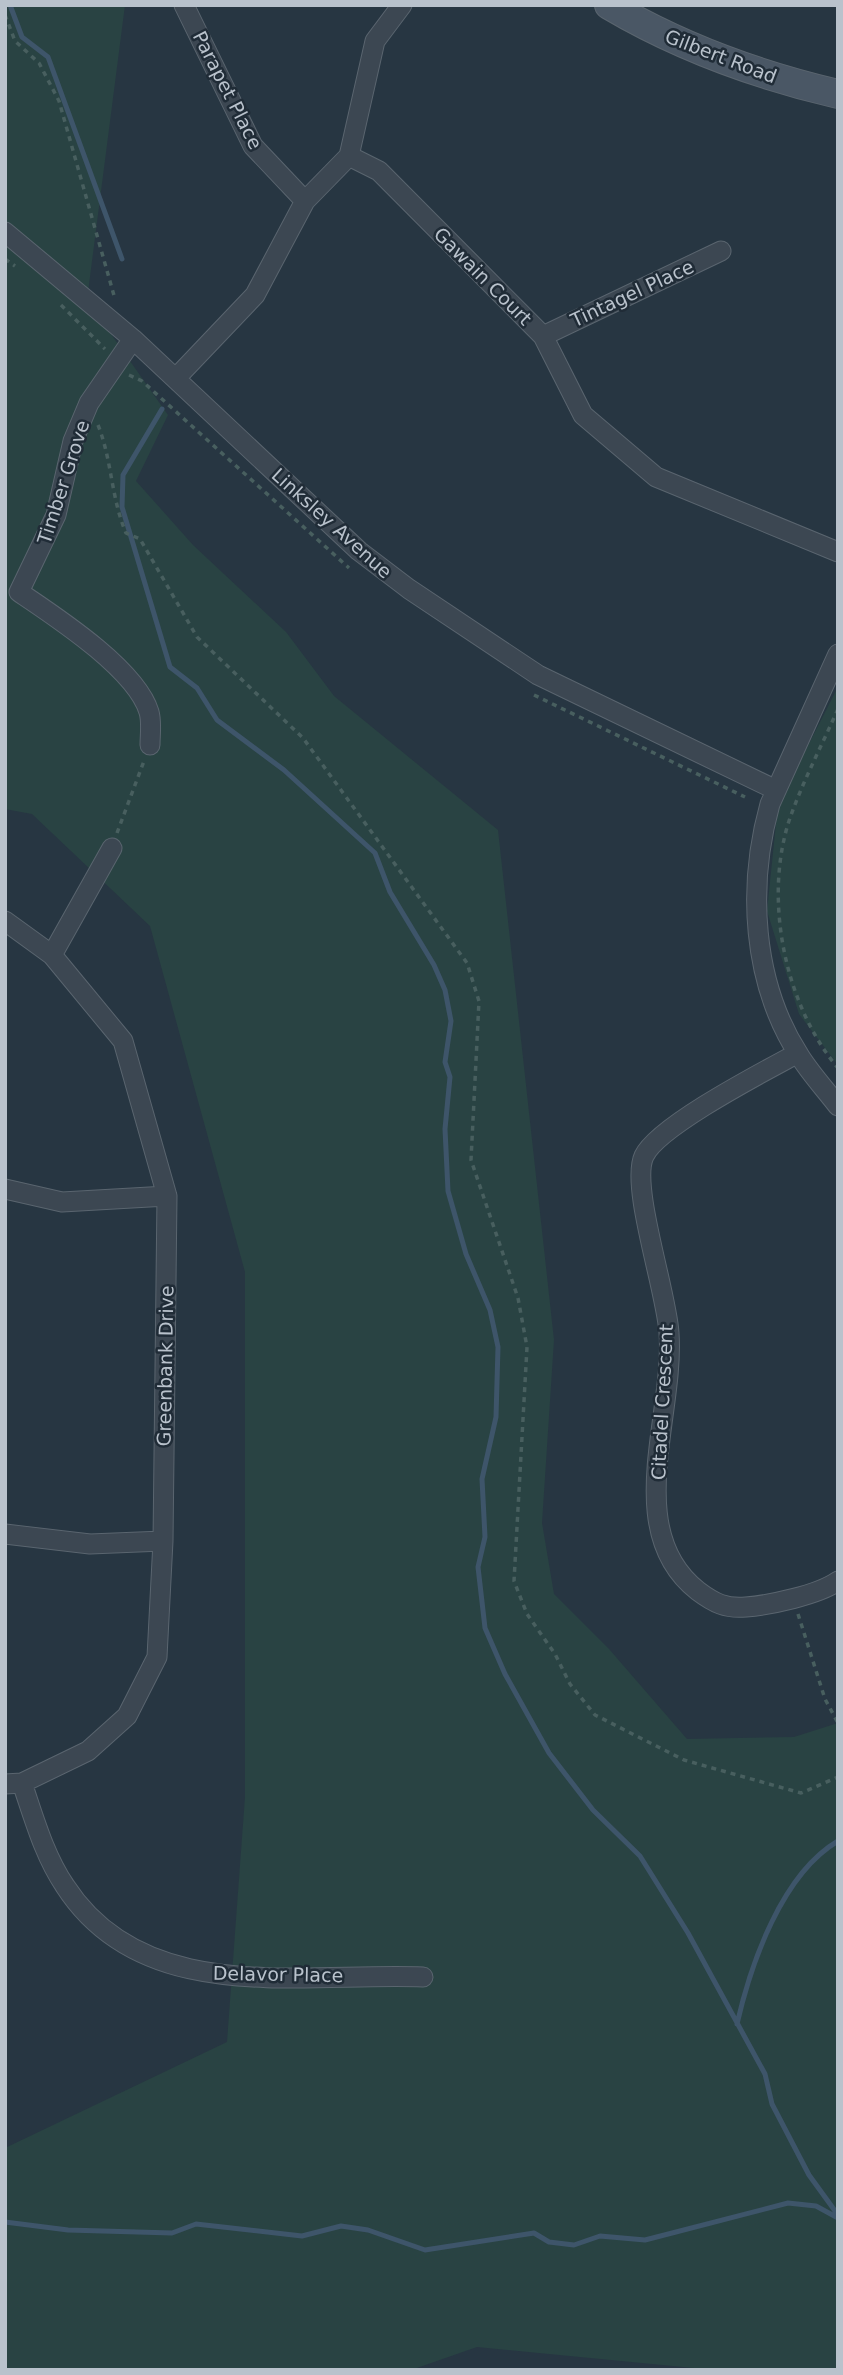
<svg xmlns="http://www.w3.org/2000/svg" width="843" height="2375" font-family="'DejaVu Sans',sans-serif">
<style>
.green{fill:#294343}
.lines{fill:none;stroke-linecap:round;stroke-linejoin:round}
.stream{stroke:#3e556a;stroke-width:5}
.street-casing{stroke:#5a656f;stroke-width:21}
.secondary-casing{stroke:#5a656f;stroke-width:30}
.path{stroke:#485f5f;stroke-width:3.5;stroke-dasharray:5 5;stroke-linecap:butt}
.street{stroke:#3c4752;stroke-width:19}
.secondary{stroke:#4a5765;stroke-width:28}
.labels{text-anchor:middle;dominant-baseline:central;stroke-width:5;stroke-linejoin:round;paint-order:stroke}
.street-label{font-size:19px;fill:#b9c2cc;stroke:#202c37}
</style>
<rect width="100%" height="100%" fill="#273642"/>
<path class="green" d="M5 5H125L87 300 168 415 136 481 193 545 286 632 334 696 498 830 554 1340 542 1523 554 1594 609 1649 687 1739 794 1737 838 1723V2370H714L477 2347 411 2370H5V2148L227 2042 245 1797V1272L150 926 32 814 5 809Z
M838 687V1065L799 1014 767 911 778 804Z"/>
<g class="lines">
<path class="stream" d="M10 5 22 37 48 57 122 259
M162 409 123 475 122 507 170 667 197 688 217 720 284 770 375 853 390 892 434 965 445 990 451 1021 445 1062 450 1077 445 1129 448 1191 466 1254 490 1310 498 1347 496 1417 482 1479 485 1537 478 1567 485 1628 505 1674 549 1753 593 1810 640 1856 688 1933 765 2074 772 2104 809 2175 838 2215
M737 2024C751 1963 782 1874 838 1841
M5 2222 68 2230 172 2233 196 2224 302 2236 341 2226 368 2230 425 2250 534 2233 549 2242 574 2245 600 2236 645 2240 788 2203 816 2206 838 2218"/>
<g class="street-casing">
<path id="street" d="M184 5 253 146 305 201
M349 156 375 41 402 5
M5 232 133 339 359 551 409 589 538 675 776 790
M543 336 721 251
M176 378 255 295 305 201 349 156 379 171 543 336 583 415 656 477 838 552
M19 592 56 515 73 441 89 403 133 339
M19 592C56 617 136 669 149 712 152 722 150 735 150 745
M838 654 770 804C747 886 752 982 799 1055 810 1073 825 1089 838 1106
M5 921 52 955 123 1041 167 1196 163 1541 157 1657 127 1716 88 1751 22 1783 5 1784
M52 955 112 848
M798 1053C765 1071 658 1126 644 1156 630 1186 667 1293 669 1333 675 1415 621 1531 698 1591 714 1603 726 1609 746 1607 770 1605 818 1595 838 1581
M5 1189 62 1202 167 1196
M5 1534 90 1544 163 1541
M22 1783C34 1818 44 1855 65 1886 143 2007 302 1972 423 1977"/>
</g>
<g class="secondary-casing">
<path id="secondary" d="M609 5C680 47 757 75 838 94"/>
</g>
<path class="path" d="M5 15 15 41 39 63 59 101 115 299
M5 259 15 266
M61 305 105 349
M129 375 142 381 349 568
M98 425C112 460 111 498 126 533L140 539 197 637 303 738 467 963 479 1001 471 1160 518 1298 527 1347 514 1581 527 1614 555 1654 570 1684 595 1715 684 1760 801 1793 838 1777
M534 695 745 797
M838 709C822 745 803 781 790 818 763 897 784 1004 838 1068
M117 833 144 761
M798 1614 825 1699 838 1723"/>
<use href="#street" class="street"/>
<use href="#secondary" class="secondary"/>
</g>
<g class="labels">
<g class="street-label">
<text transform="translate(721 56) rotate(21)">Gilbert Road</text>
<text transform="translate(228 90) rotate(63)">Parapet Place</text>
<text transform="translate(483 276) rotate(45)">Gawain Court</text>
<text transform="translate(632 293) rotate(-25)">Tintagel Place</text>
<text transform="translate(63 482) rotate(-72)">Timber Grove</text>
<text transform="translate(332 523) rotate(42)">Linksley Avenue</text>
<text transform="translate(165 1366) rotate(-89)">Greenbank Drive</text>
<text transform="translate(662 1402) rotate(-87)">Citadel Crescent</text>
<text transform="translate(278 1974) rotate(1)">Delavor Place</text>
</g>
</g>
<rect width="843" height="2375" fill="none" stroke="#b9c2cc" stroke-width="14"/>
</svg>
